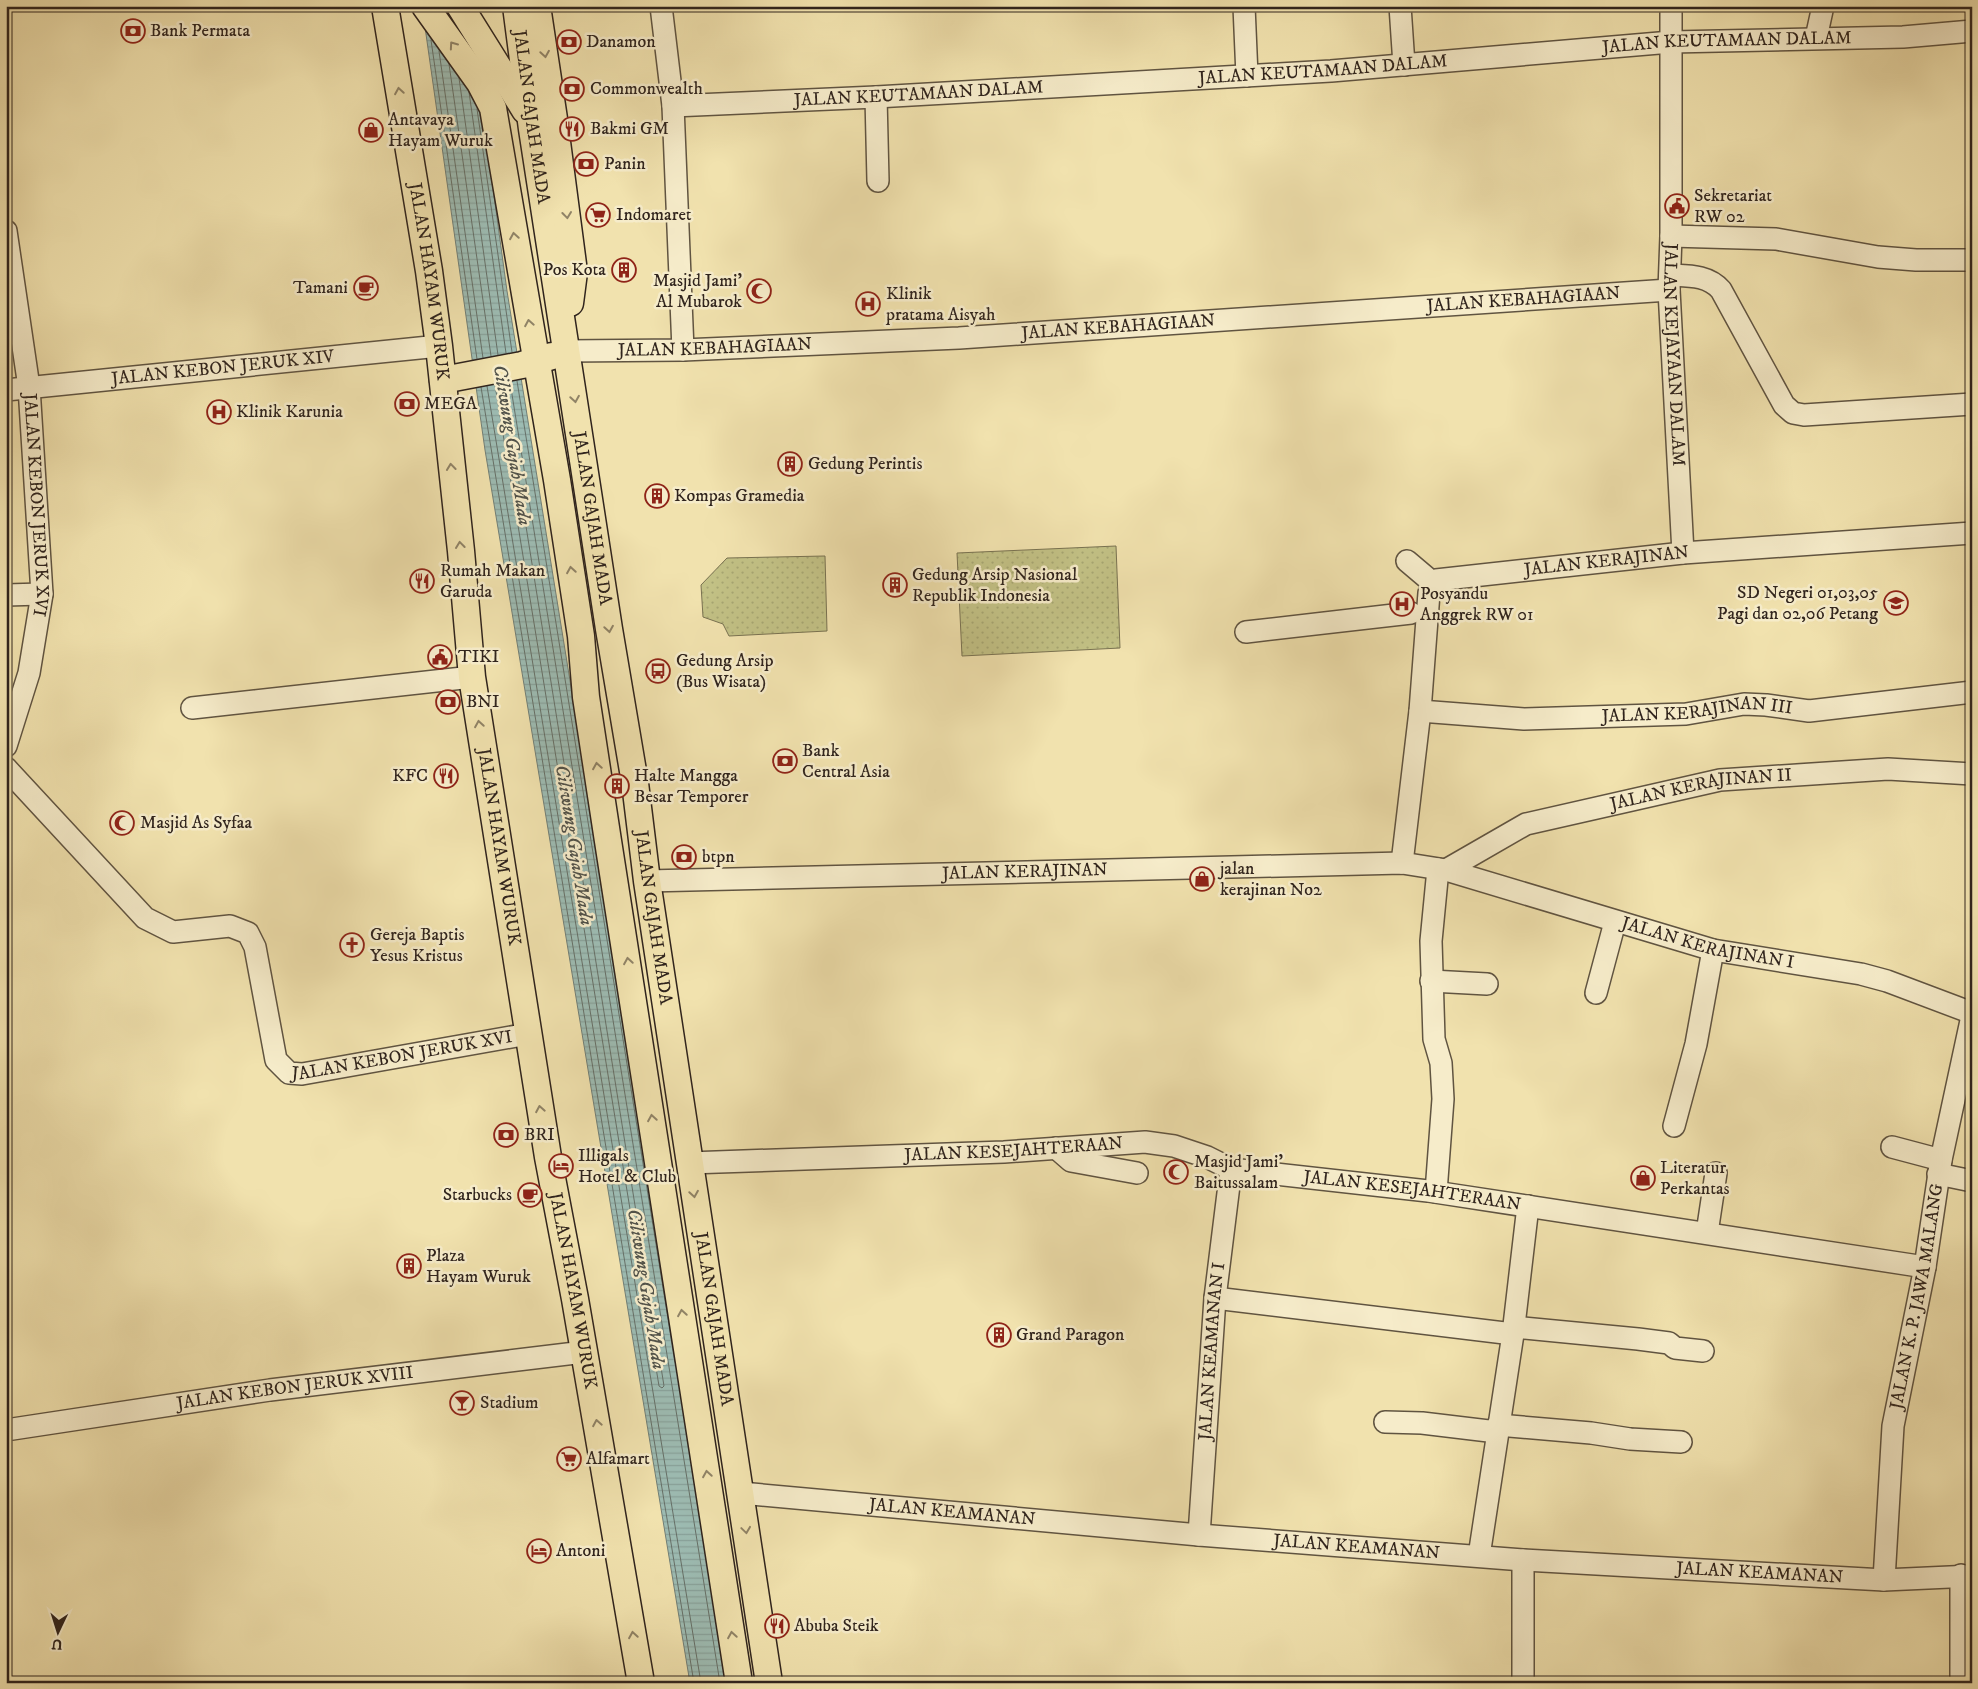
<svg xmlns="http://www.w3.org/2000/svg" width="1978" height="1689" font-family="'IM FELL DW Pica',serif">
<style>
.park{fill:url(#park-dots);stroke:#797251}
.water{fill:url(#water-rules);stroke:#717f77}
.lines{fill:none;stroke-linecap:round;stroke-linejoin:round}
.shore{stroke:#667068;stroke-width:1}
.minor-casing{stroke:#605441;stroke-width:24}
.major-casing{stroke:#30241d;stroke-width:29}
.minor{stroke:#f6ecca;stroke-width:21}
.major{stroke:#f1e2ae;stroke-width:26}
.oneway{stroke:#908366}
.labels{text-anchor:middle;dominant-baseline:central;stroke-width:5;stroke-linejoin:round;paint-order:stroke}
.poi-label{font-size:18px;fill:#30241d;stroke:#f6ecca;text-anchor:start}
.street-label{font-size:18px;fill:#30241d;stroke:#f6ecca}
.water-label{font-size:19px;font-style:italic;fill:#51524a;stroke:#f6ecca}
</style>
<defs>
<pattern id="park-dots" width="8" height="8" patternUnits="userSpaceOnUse" patternTransform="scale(1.25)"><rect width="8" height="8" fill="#c2c185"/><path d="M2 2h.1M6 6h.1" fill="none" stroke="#a7a672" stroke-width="1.8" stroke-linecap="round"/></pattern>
<pattern id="water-rules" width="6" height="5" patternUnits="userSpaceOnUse" patternTransform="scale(1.25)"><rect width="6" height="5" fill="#9dbcb3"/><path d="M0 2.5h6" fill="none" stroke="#88a19a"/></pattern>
</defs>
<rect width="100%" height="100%" fill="#f1e2ae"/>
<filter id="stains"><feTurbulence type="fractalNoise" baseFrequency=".004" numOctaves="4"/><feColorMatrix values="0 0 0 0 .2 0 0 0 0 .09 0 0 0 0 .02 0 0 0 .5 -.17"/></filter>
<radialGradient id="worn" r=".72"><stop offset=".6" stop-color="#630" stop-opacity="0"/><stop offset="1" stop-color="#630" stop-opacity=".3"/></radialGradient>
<path class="park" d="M1116 546 1120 648 962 656 957 553Z
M825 556 827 631 729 636 723 624 703 617 701 585 727 558Z"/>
<path class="water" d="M422 6H468L507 291 732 1683H690L485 450Z"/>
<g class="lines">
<path class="shore" d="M431 40 477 359
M439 51 483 358
M449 64 491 356
M459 78 498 355
M469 92 506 353
M477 109 512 352
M517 381 675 1362
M510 382 720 1683
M495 385 659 1386 662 1388 664 1386 503 383
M487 386 701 1683
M481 387 694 1683"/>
<g class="minor-casing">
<g id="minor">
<path d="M661 6 673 106 683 350"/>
<path d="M1244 6 1247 76"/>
<path d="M1400 6 1404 65"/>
<path id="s1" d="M1671 6V236L1669 290 1683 553"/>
<path d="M1816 38 1823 6"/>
<path d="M876 97 878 181"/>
<path id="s2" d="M673 106 876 97 1331 71 1671 42 1903 37 1972 31"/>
<path id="s3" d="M6 231 29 387 42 594 29 673 6 746"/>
<path d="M1671 236 1776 239 1878 257 1916 260H1972"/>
<path d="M1670 275C1689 276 1708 275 1721 290L1784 405 1793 413 1804 415 1972 404"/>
<path id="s4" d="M567 351 683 350 959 338 1669 290"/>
<path id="s5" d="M6 390 439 346"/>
<path d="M1407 561 1433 583"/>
<path d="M6 595 42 594"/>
<path d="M1246 632 1411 613"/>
<path d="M192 708 472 677"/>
<path id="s6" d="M1420 711 1524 719 1686 714 1744 704 1766 705 1809 711 1972 692"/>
<path id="s7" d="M6 768 145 918 173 932 230 926 248 933 255 947 276 1060 289 1073 302 1074 528 1034"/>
<path id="s8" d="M1402 863 1420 711 1429 593 1432 585 1436 580 1683 553 1972 533"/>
<path id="s9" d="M1446 870 1526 824 1720 780 1888 769 1972 774"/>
<path id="s10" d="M647 881 1402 863 1446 870 1713 950 1861 974 1887 981 1972 1013"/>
<path d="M1431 981 1487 984"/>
<path d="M1596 993 1615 922"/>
<path d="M1674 1126 1696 1044 1713 950"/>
<path d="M1892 1147 1941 1160"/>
<path d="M1056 1148 1071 1161 1137 1173"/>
<path id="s11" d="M689 1163 1004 1152 1145 1142 1174 1146 1207 1157 1231 1169 1428 1191 1925 1267"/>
<path d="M1938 1174 1972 1181"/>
<path d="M1436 1192 1443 1099 1441 1063 1434 1039 1431 941 1438 869"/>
<path d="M1707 1233 1716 1173"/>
<path d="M1215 1298 1513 1334"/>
<path d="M1514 1327 1638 1339 1669 1343 1675 1348 1703 1351"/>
<path d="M1385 1422 1422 1423 1497 1432"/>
<path d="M1498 1425 1591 1433 1630 1439 1681 1442"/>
<path id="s12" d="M6 1430 270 1390 584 1352"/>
<path id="s13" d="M741 1493 1199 1535 1523 1560 1884 1580 1972 1576"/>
<path id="s14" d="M1199 1535 1215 1298 1231 1169"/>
<path d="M1479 1556 1513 1334 1528 1206"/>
<path d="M1523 1560V1683"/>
<path id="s15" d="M1884 1580 1893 1426 1925 1267 1941 1160 1972 1016"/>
<path d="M1961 1683V1575"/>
</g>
</g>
<g class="major-casing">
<g id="major">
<path id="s16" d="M385 6 429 271 439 346 461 551 472 677 548 1157 575 1299 641 1683"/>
<path d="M425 6 480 83 493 108 557 480 581 636 586 697 608 841 739 1683"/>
<path d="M460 6 525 110"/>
<path id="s17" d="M516 6 532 129 609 629 635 783 647 881 769 1683"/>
<path d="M537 6 554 119 574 272 570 303"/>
<path d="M443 380 522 365 552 356"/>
</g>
</g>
<use href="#minor" class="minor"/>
<use href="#major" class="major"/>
</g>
<defs><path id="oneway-chevron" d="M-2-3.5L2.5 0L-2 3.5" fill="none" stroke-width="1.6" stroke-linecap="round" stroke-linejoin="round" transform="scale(1.25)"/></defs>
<g class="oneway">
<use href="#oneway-chevron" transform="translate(453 45) rotate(-125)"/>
<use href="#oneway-chevron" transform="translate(545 54) rotate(81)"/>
<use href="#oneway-chevron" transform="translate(399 91) rotate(-99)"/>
<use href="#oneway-chevron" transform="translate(567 215) rotate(83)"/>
<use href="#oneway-chevron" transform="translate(514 236) rotate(-99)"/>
<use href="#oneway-chevron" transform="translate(529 323) rotate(-100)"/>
<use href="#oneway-chevron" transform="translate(575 399) rotate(81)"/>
<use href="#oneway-chevron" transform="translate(451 467) rotate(-96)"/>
<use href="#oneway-chevron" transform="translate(460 545) rotate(-97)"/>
<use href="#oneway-chevron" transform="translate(571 570) rotate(-99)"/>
<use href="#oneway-chevron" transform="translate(609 629) rotate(81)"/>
<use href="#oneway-chevron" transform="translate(479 724) rotate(-99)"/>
<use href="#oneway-chevron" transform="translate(597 766) rotate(-99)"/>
<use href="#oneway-chevron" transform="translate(628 961) rotate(-99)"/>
<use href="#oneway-chevron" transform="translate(540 1109) rotate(-100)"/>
<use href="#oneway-chevron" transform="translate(652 1118) rotate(-99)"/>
<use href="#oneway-chevron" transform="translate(694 1194) rotate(81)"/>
<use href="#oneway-chevron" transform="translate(682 1313) rotate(-99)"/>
<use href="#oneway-chevron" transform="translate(597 1423) rotate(-100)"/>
<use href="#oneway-chevron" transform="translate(707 1474) rotate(-99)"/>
<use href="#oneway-chevron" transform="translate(746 1530) rotate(82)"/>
<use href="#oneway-chevron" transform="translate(633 1635) rotate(-99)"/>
<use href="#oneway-chevron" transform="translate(732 1635) rotate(-99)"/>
</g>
<defs>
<g id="bank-ring" transform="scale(1.25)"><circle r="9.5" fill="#f6ecca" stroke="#8f2418" stroke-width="1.5"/><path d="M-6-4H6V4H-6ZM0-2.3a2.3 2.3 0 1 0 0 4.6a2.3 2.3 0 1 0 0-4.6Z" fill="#8f2418"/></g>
<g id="restaurant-ring" transform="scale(1.25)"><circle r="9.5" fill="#f6ecca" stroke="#8f2418" stroke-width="1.5"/><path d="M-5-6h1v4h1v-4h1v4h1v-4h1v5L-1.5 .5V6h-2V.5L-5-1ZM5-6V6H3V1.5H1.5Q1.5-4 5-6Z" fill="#8f2418"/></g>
<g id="shop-ring" transform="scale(1.25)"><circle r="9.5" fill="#f6ecca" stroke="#8f2418" stroke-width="1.5"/><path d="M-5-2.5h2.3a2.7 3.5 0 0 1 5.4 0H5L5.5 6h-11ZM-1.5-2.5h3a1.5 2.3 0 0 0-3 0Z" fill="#8f2418"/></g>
<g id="civic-ring" transform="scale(1.25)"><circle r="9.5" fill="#f6ecca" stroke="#8f2418" stroke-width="1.5"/><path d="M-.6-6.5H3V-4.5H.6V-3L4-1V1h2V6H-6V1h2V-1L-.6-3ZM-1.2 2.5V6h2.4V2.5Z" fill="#8f2418"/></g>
<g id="supermarket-ring" transform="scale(1.25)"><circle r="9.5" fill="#f6ecca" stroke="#8f2418" stroke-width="1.5"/><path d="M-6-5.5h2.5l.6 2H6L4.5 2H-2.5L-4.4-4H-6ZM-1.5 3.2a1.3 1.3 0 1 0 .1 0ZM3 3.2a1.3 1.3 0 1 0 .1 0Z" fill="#8f2418"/></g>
<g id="building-ring" transform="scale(1.25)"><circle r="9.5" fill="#f6ecca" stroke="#8f2418" stroke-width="1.5"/><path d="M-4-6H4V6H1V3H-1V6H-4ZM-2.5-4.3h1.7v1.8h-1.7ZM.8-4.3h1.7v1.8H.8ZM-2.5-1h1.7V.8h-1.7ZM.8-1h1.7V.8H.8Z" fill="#8f2418"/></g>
<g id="cafe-ring" transform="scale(1.25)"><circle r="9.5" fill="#f6ecca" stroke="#8f2418" stroke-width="1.5"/><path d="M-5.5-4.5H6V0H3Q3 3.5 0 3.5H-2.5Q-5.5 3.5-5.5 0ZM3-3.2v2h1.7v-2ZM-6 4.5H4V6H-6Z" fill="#8f2418"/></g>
<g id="mosque-ring" transform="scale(1.25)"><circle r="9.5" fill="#f6ecca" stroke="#8f2418" stroke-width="1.5"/><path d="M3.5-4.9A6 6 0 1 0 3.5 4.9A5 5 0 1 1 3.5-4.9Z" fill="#8f2418"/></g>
<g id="hospital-ring" transform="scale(1.25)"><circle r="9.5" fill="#f6ecca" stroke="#8f2418" stroke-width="1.5"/><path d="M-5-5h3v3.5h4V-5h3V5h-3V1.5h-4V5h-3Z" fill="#8f2418"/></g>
<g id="school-ring" transform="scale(1.25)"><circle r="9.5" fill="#f6ecca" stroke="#8f2418" stroke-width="1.5"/><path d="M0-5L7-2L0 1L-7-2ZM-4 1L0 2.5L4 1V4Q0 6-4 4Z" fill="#8f2418"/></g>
<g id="bus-ring" transform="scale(1.25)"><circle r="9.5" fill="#f6ecca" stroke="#8f2418" stroke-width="1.5"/><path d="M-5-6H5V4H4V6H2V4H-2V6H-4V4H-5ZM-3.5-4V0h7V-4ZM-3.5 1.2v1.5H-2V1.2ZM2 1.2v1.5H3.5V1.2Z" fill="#8f2418"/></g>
<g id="church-ring" transform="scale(1.25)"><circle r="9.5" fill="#f6ecca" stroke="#8f2418" stroke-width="1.5"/><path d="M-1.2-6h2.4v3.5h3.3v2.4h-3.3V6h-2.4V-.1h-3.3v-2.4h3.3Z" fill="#8f2418"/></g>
<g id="hotel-ring" transform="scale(1.25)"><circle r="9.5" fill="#f6ecca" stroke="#8f2418" stroke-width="1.5"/><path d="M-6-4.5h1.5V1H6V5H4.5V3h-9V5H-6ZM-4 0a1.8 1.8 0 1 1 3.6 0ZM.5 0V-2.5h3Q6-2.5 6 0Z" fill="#8f2418"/></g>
<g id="bar-ring" transform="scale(1.25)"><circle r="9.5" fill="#f6ecca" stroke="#8f2418" stroke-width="1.5"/><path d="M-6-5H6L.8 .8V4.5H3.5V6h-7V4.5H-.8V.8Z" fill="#8f2418"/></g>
</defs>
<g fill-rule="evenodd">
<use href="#bank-ring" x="133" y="31"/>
<use href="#bank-ring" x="569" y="42"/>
<use href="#bank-ring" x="572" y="89"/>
<use href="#restaurant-ring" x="572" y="129"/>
<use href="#shop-ring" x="371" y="130"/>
<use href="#bank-ring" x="586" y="164"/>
<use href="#civic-ring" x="1677" y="206"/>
<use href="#supermarket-ring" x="598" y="215"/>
<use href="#building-ring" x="624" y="270"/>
<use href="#cafe-ring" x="366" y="288"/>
<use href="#mosque-ring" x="759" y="291"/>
<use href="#hospital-ring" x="868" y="304"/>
<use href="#bank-ring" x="407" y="404"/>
<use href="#hospital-ring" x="219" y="412"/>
<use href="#building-ring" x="790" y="464"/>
<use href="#building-ring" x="657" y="496"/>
<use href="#restaurant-ring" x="422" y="581"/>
<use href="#building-ring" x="895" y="585"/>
<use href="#school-ring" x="1896" y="603"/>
<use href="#hospital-ring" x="1402" y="604"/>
<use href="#civic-ring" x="440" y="657"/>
<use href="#bus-ring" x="658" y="671"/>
<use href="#bank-ring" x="448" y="702"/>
<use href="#bank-ring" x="785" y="761"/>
<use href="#restaurant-ring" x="446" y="776"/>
<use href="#building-ring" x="617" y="786"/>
<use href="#mosque-ring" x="122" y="823"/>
<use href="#bank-ring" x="684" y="857"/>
<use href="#shop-ring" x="1202" y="879"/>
<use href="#church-ring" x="352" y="945"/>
<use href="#bank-ring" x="506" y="1135"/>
<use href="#hotel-ring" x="561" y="1166"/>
<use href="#mosque-ring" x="1176" y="1172"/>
<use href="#shop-ring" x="1643" y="1178"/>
<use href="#cafe-ring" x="530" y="1195"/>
<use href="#building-ring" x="409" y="1266"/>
<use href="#building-ring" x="999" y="1335"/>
<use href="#bar-ring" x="462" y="1403"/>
<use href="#supermarket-ring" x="569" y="1459"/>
<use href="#hotel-ring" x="539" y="1551"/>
<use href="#restaurant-ring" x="777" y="1626"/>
</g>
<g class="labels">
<g class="poi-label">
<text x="150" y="31">Bank Permata</text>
<text x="586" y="42">Danamon</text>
<text x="590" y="89">Commonwealth</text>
<text x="388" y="120">Antavaya<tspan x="388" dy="21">Hayam Wuruk</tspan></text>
<text x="590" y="129">Bakmi GM</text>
<text x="604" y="164">Panin</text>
<text x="1694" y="196">Sekretariat<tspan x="1694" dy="21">RW 02</tspan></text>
<text x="616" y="215">Indomaret</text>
<text x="606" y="270" text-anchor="end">Pos Kota</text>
<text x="742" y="281" text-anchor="end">Masjid Jami'<tspan x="742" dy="21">Al Mubarok</tspan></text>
<text x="348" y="288" text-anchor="end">Tamani</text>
<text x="886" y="294">Klinik<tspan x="886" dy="21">pratama Aisyah</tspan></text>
<text x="424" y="404">MEGA</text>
<text x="236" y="412">Klinik Karunia</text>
<text x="808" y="464">Gedung Perintis</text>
<text x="674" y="496">Kompas Gramedia</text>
<text x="440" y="571">Rumah Makan<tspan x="440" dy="21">Garuda</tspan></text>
<text x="912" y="575">Gedung Arsip Nasional<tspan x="912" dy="21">Republik Indonesia</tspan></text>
<text x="1878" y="593" text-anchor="end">SD Negeri 01,03,05<tspan x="1878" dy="21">Pagi dan 02,06 Petang</tspan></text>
<text x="1420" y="594">Posyandu<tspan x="1420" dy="21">Anggrek RW 01</tspan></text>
<text x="458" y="657">TIKI</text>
<text x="676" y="661">Gedung Arsip<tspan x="676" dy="21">(Bus Wisata)</tspan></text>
<text x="466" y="702">BNI</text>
<text x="802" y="751">Bank<tspan x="802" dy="21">Central Asia</tspan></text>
<text x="428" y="776" text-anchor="end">KFC</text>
<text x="634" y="776">Halte Mangga<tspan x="634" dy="21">Besar Temporer</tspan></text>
<text x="140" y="823">Masjid As Syfaa</text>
<text x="702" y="857">btpn</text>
<text x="1220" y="869">jalan<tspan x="1220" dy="21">kerajinan No2</tspan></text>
<text x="370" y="935">Gereja Baptis<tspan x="370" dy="21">Yesus Kristus</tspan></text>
<text x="524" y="1135">BRI</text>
<text x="578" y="1156">Illigals<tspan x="578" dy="21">Hotel &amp; Club</tspan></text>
<text x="1194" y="1162">Masjid Jami'<tspan x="1194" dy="21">Baitussalam</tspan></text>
<text x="1660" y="1168">Literatur<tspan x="1660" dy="21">Perkantas</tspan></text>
<text x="512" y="1195" text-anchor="end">Starbucks</text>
<text x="426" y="1256">Plaza<tspan x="426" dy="21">Hayam Wuruk</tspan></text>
<text x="1016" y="1335">Grand Paragon</text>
<text x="480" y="1403">Stadium</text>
<text x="586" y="1459">Alfamart</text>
<text x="556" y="1551">Antoni</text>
<text x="794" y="1626">Abuba Steik</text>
</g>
<g class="street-label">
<text stroke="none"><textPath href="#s2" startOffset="1056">JALAN KEUTAMAAN DALAM</textPath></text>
<text stroke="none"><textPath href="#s2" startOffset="651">JALAN KEUTAMAAN DALAM</textPath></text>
<text stroke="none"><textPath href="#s2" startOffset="246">JALAN KEUTAMAAN DALAM</textPath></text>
<text stroke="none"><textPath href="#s17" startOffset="112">JALAN GAJAH MADA</textPath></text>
<text stroke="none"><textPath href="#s16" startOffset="279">JALAN HAYAM WURUK</textPath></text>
<text stroke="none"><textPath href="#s4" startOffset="958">JALAN KEBAHAGIAAN</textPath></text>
<text stroke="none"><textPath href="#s4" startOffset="552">JALAN KEBAHAGIAAN</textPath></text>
<text stroke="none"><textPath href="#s4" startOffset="148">JALAN KEBAHAGIAAN</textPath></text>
<text stroke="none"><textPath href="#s1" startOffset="349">JALAN KEJAYAAN DALAM</textPath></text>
<text stroke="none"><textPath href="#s5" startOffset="218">JALAN KEBON JERUK XIV</textPath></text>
<text stroke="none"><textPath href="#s3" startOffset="276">JALAN KEBON JERUK XVI</textPath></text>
<text stroke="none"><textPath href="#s17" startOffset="518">JALAN GAJAH MADA</textPath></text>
<text stroke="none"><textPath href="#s8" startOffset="458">JALAN KERAJINAN</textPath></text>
<text stroke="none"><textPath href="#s6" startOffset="278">JALAN KERAJINAN III</textPath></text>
<text stroke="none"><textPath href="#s9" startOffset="271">JALAN KERAJINAN II</textPath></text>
<text stroke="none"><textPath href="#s16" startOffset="849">JALAN HAYAM WURUK</textPath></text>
<text stroke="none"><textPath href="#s10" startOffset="378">JALAN KERAJINAN</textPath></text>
<text stroke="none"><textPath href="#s17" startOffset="922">JALAN GAJAH MADA</textPath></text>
<text stroke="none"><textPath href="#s10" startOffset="1072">JALAN KERAJINAN I</textPath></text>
<text stroke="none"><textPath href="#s7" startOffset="576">JALAN KEBON JERUK XVI</textPath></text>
<text stroke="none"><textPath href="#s11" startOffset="325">JALAN KESEJAHTERAAN</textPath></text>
<text stroke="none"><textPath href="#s11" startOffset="730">JALAN KESEJAHTERAAN</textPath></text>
<text stroke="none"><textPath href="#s16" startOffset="1299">JALAN HAYAM WURUK</textPath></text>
<text stroke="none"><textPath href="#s15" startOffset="286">JALAN K. P. JAWA MALANG</textPath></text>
<text stroke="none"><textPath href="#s17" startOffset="1328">JALAN GAJAH MADA</textPath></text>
<text stroke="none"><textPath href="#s14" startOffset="184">JALAN KEAMANAN I</textPath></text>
<text stroke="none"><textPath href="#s12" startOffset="292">JALAN KEBON JERUK XVIII</textPath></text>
<text stroke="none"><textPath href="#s13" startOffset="212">JALAN KEAMANAN</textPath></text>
<text stroke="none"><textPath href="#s13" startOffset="618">JALAN KEAMANAN</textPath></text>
<text stroke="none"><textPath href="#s13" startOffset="1022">JALAN KEAMANAN</textPath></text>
</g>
<g class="water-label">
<text transform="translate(512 445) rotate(81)">Ciliwung Gajah Mada</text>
<text transform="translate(574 845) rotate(81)">Ciliwung Gajah Mada</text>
<text transform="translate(646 1289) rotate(81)">Ciliwung Gajah Mada</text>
</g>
</g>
<rect width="1978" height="1689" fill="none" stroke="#f1e2ae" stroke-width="25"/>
<rect x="8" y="8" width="1963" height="1674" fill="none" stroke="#30241d" stroke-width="2.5"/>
<rect x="12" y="12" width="1953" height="1664" fill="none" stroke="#30241d"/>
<g transform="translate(58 1632) rotate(184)" stroke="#f6ecca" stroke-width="4" paint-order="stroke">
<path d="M0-4L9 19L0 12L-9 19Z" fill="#30241d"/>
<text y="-8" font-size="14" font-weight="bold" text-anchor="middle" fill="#30241d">U</text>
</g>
<rect width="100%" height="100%" filter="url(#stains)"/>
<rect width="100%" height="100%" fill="url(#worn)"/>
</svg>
